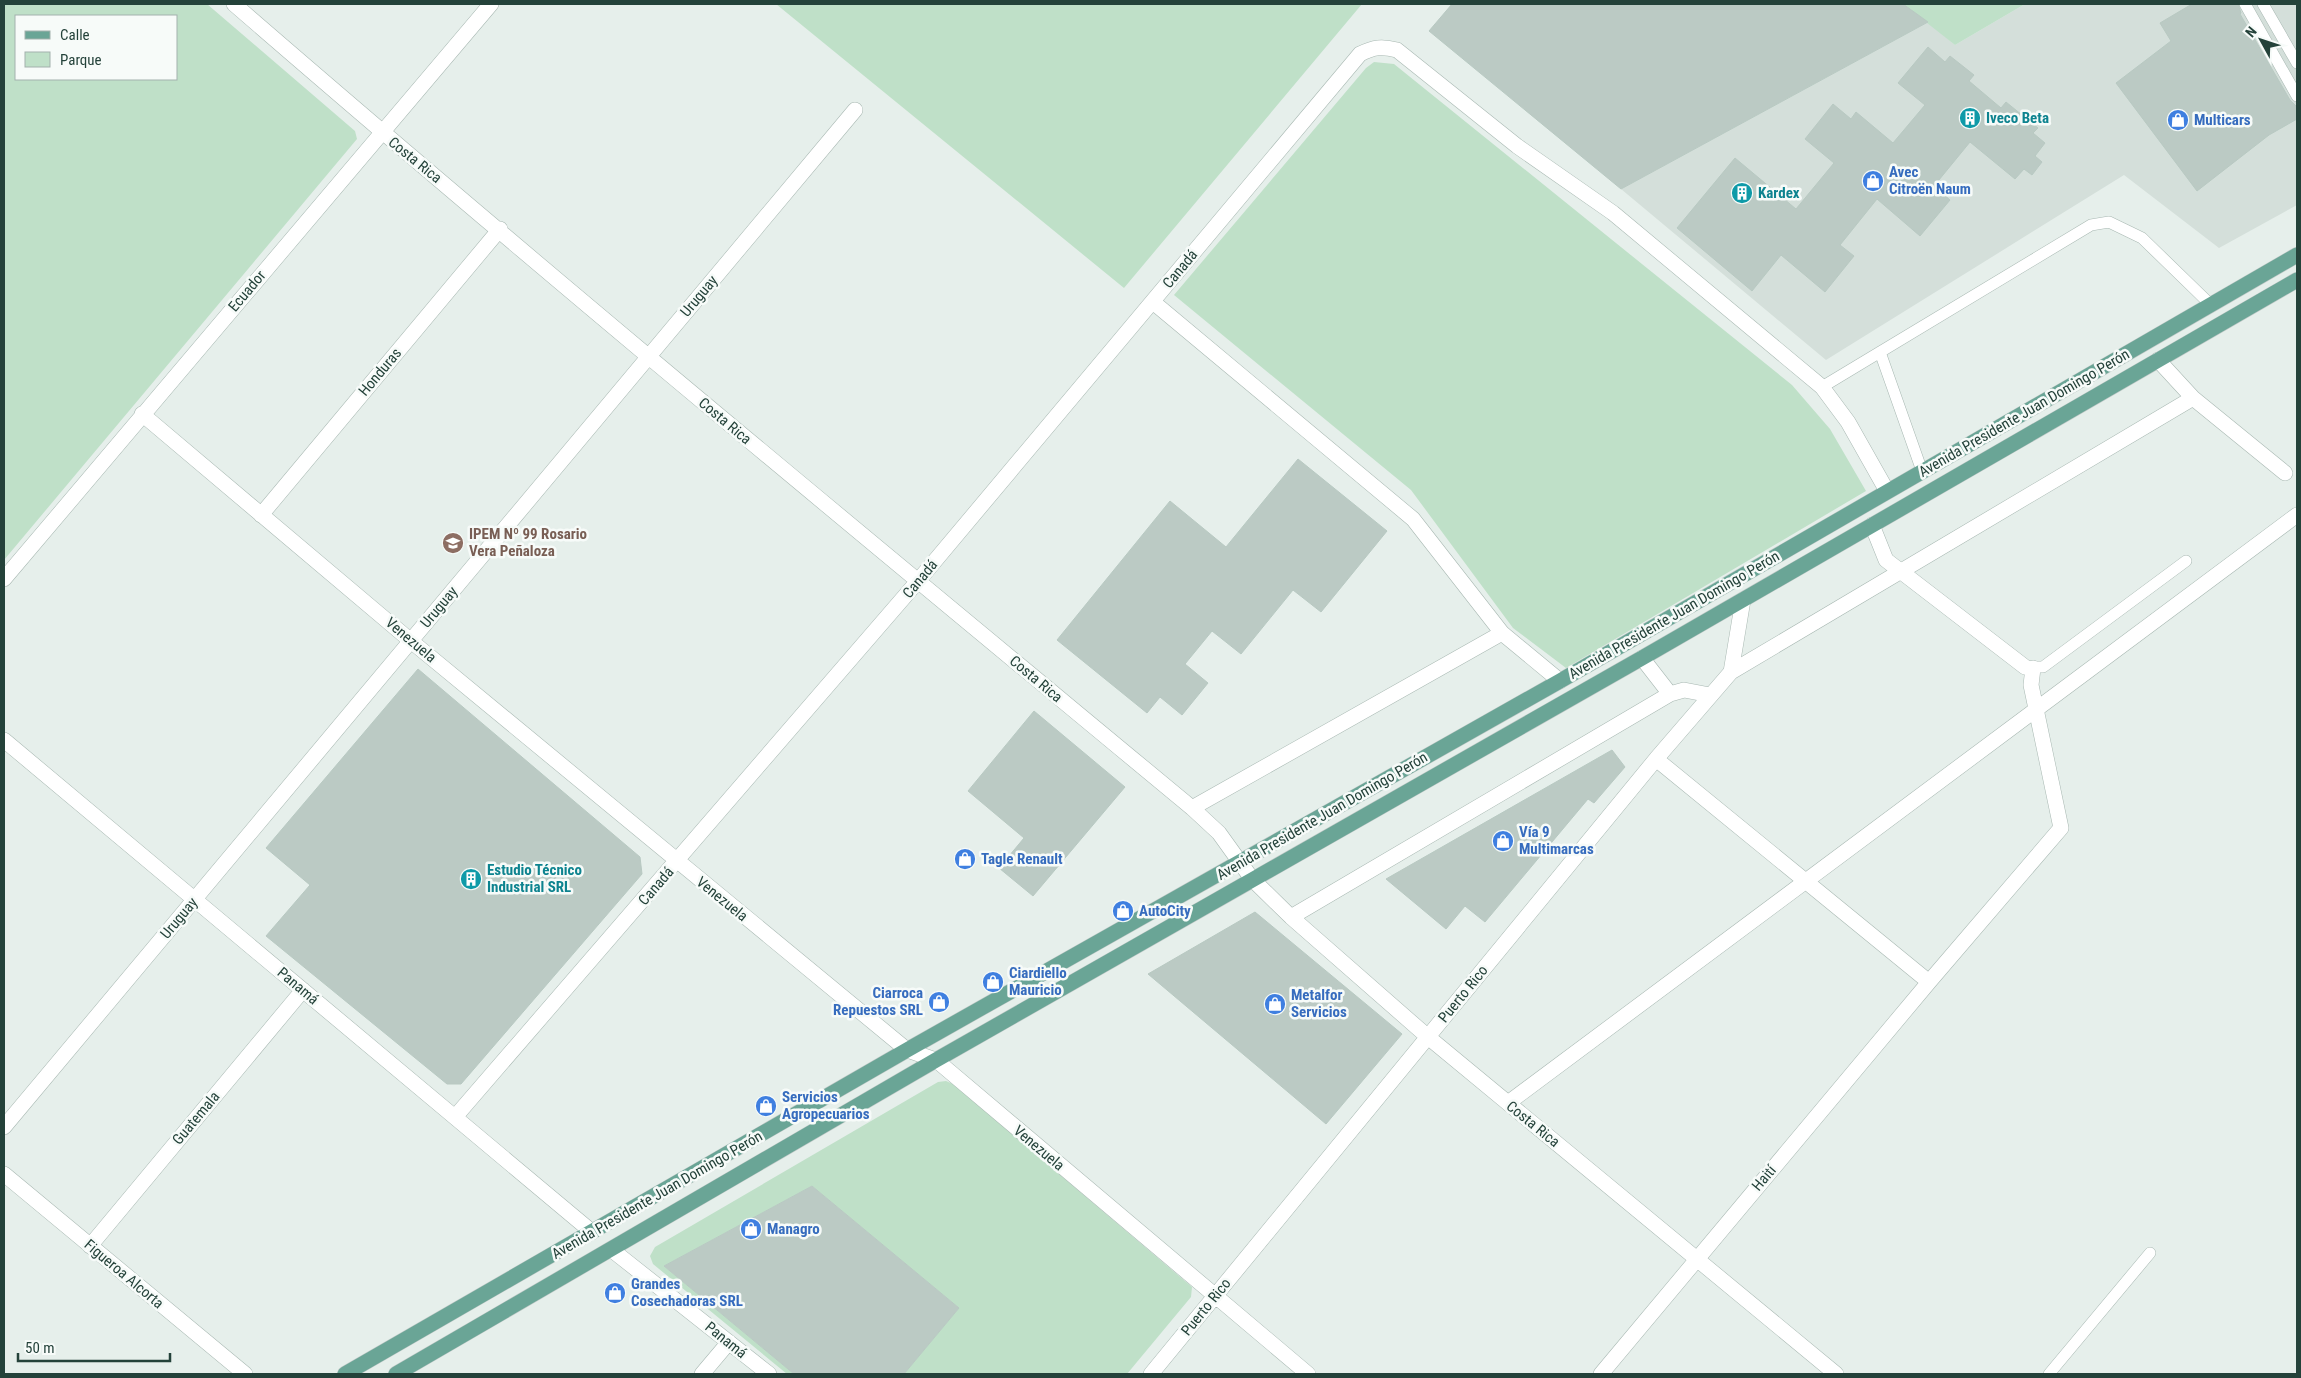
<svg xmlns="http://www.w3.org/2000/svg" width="2301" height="1378" font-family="'Roboto Condensed',sans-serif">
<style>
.built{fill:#d4dfda}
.green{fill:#bfe0c8;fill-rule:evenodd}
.building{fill:#bbcac4;stroke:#b8c9c2}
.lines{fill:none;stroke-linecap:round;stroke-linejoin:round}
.service-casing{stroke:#a8b8b2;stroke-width:12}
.minor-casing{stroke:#a8b8b2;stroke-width:16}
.primary-casing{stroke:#c2cac8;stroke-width:16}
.service{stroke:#fff;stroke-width:11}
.minor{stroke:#fff;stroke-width:15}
.primary{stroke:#6aa596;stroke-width:15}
.labels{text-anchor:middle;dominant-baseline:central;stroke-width:5;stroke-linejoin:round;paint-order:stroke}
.culture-label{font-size:15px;font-weight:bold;fill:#0d838f;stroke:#f7fbf9;text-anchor:start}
.shop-label{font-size:15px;font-weight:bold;fill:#366cbe;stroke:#f7fbf9;text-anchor:start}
.street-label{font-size:15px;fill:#24423a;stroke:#f7fbf9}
.education-label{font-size:15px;font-weight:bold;fill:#785e54;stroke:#f7fbf9;text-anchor:start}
</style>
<rect width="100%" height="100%" fill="#e6efeb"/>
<path class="built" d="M2025 4H2297V205L2219 248 2124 175 1826 360 1621 189 1928 22 1955 45Z"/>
<path class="green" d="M4 4H207L355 131 357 139 4 560ZM176 16V79H16V16Z
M776 4H1362L1124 288Z
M1903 4H2025L1955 45Z
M1374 62 1394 64 1792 385 1830 429 1866 491 1566 668 1513 628 1411 490 1174 295 1366 68Z
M946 1081 953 1084 1192 1287 1191 1297 1127 1374H904L959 1308 812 1186 664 1266 794 1374H787L653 1264 650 1256 655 1247 938 1082Z"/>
<path class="building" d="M1452 4H1903L1928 22 1621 189 1429 31Z
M2192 4H2238L2241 13 2240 14 2290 100 2297 107V119L2269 135 2197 191 2116 83 2171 41 2160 23Z
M1928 47 1945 62 1950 56 1974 75 1969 81 2001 108 2006 102 2038 128 2033 133 2045 143 2035 156 2042 162 2032 175 2024 169 2015 179 1970 142 1934 186 1950 200 1920 236 1877 199 1840 245 1854 256 1825 292 1781 255 1752 291 1677 228 1735 158 1796 209 1834 163 1805 139 1833 104 1851 119 1856 112 1893 143 1925 105 1898 83Z
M1298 459 1387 531 1321 612 1293 590 1241 654 1212 631 1185 664 1208 683 1182 715 1160 697 1147 713 1057 640 1170 501 1226 547Z
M418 669 640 857 642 874 461 1084H447L266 936 310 885 266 848Z
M1034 711 1125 787 1033 896 999 868 1024 838 968 791Z
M1612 750 1625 767 1594 803 1588 799 1485 922 1465 906 1446 929 1386 879Z
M1255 912 1402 1034 1326 1124 1148 974Z
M812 1186 959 1308 904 1374H794L664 1266Z"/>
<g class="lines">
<g class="service-casing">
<path id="service" d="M2245 4 2297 96
M2263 4 2297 63
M1880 352 1922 471
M1822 387 2091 225 2109 222 2142 238 2211 305
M2027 667H2043L2186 561
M2049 1374 2150 1253"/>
</g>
<g class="minor-casing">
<path id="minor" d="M234 4C549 277 871 542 1192 808L1219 833 1252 879 1291 917 1428 1037 1836 1374
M1153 302 1413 519 1502 633 1560 681
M2158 360 2193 398 2285 473
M142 414 411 641 907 1050 936 1060 1308 1374
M261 515 500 229
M1872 525 1886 560 2025 667
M4 579 491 4
M1642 658 1670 694
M1731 672 2193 398
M4 740 592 1232
M1656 759 1929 982
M1192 808 1502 633
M1291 917 1670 694 1684 690 1710 695
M1508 1103 2297 515
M455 1117 918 581 1360 54C1374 47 1382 46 1397 50L1517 146 1613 213 1822 387 1848 422 1887 491
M4 1127 855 110
M4 1174 245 1374
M90 1246 303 990
M612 1250 769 1374
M702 1374 729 1342
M1151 1374 1656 759 1731 672 1743 600
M1601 1374 1929 982 2061 828 2031 685 2033 668"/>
</g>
<g class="primary-casing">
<path id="primary" d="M345 1374 907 1050 1560 681 2297 255
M396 1374 936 1060 1642 658 2297 280"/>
</g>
<use href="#service" class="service"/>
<use href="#minor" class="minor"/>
<use href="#primary" class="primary"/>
</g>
<defs>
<g id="building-disc" transform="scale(1.125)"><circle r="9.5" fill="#0f9aa8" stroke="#f7fbf9"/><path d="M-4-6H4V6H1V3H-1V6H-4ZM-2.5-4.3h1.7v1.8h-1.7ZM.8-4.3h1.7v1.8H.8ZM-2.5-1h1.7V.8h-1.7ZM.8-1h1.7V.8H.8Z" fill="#fff"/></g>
<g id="shop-disc" transform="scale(1.125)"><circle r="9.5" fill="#3f7fe0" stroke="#f7fbf9"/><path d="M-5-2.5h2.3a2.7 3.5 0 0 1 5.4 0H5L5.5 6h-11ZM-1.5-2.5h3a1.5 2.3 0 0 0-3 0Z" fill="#fff"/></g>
<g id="school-disc" transform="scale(1.125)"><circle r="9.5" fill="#8d6e63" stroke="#f7fbf9"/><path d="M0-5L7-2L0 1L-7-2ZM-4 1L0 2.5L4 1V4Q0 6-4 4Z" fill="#fff"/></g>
</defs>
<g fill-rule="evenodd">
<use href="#building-disc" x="1970" y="118"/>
<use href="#shop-disc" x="2178" y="120"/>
<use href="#shop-disc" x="1873" y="181"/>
<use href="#building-disc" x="1742" y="193"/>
<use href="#school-disc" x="453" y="543"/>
<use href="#shop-disc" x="1503" y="841"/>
<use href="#shop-disc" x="965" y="859"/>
<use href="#building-disc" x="471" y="879"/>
<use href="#shop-disc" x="1123" y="911"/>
<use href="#shop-disc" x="993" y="982"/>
<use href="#shop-disc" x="939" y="1002"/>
<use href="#shop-disc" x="1275" y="1004"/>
<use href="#shop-disc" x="766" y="1106"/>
<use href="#shop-disc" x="751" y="1229"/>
<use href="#shop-disc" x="615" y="1293"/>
</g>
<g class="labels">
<g class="culture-label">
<text x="1986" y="118">Iveco Beta</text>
<text x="1758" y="193">Kardex</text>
<text x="487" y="870">Estudio Técnico<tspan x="487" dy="17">Industrial SRL</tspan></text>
</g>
<g class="shop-label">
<text x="2194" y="120">Multicars</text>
<text x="1889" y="172">Avec<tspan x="1889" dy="17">Citroën Naum</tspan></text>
<text x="1519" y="832">Vía 9<tspan x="1519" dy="17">Multimarcas</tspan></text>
<text x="981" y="859">Tagle Renault</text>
<text x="1139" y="911">AutoCity</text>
<text x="1009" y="973">Ciardiello<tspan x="1009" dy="17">Mauricio</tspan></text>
<text x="923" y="993" text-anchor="end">Ciarroca<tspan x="923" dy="17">Repuestos SRL</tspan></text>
<text x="1291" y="995">Metalfor<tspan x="1291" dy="17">Servicios</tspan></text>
<text x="782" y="1097">Servicios<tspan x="782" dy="17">Agropecuarios</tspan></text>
<text x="767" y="1229">Managro</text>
<text x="631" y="1284">Grandes<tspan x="631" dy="17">Cosechadoras SRL</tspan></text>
</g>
<g class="street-label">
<text transform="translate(415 160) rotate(39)">Costa Rica</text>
<text transform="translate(1180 269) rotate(-50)">Canadá</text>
<text transform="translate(247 291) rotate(-50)">Ecuador</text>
<text transform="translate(699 296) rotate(-50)">Uruguay</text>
<text transform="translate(380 372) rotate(-50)">Honduras</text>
<text transform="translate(2024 413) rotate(-30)">Avenida Presidente Juan Domingo Perón</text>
<text transform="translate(725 421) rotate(40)">Costa Rica</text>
<text transform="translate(920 579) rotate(-50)">Canadá</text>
<text transform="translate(439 607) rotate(-50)">Uruguay</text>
<text transform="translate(1674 615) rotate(-30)">Avenida Presidente Juan Domingo Perón</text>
<text transform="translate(411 640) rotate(40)">Venezuela</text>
<text transform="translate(1036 679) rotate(40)">Costa Rica</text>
<text transform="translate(1322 816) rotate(-30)">Avenida Presidente Juan Domingo Perón</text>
<text transform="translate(656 886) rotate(-49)">Canadá</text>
<text transform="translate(722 899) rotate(39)">Venezuela</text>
<text transform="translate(179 918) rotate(-50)">Uruguay</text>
<text transform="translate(298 986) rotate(40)">Panamá</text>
<text transform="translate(1463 994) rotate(-51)">Puerto Rico</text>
<text transform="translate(196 1118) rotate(-50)">Guatemala</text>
<text transform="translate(1533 1124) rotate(39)">Costa Rica</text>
<text transform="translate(1039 1148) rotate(40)">Venezuela</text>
<text transform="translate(1764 1178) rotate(-50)">Haití</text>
<text transform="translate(657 1195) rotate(-30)">Avenida Presidente Juan Domingo Perón</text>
<text transform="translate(124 1274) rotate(40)">Figueroa Alcorta</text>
<text transform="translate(1206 1307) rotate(-51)">Puerto Rico</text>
<text transform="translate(726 1340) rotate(39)">Panamá</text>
</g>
<g class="education-label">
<text x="469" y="534">IPEM Nº 99 Rosario<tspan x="469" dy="17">Vera Peñaloza</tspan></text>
</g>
</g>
<rect width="2301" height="1378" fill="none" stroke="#24423a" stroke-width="10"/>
<rect x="15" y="15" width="162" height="65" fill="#f7fbf9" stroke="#a3b1ad"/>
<rect x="25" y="31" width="25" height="8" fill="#6aa596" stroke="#a3b1ad"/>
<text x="60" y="40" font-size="15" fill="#24423a">Calle</text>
<rect x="25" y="52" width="25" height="15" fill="#bfe0c8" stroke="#a3b1ad"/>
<text x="60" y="65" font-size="15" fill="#24423a">Parque</text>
<g transform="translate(2261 40) rotate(310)" stroke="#f7fbf9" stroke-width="4" paint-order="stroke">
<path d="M0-4L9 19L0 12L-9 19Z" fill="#24423a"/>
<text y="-8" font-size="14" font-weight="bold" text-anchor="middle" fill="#24423a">N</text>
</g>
<path d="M18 1353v8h152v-8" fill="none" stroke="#24423a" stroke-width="2.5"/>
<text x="25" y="1353" font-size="15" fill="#24423a" stroke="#f7fbf9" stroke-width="4" paint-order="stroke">50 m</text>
</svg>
